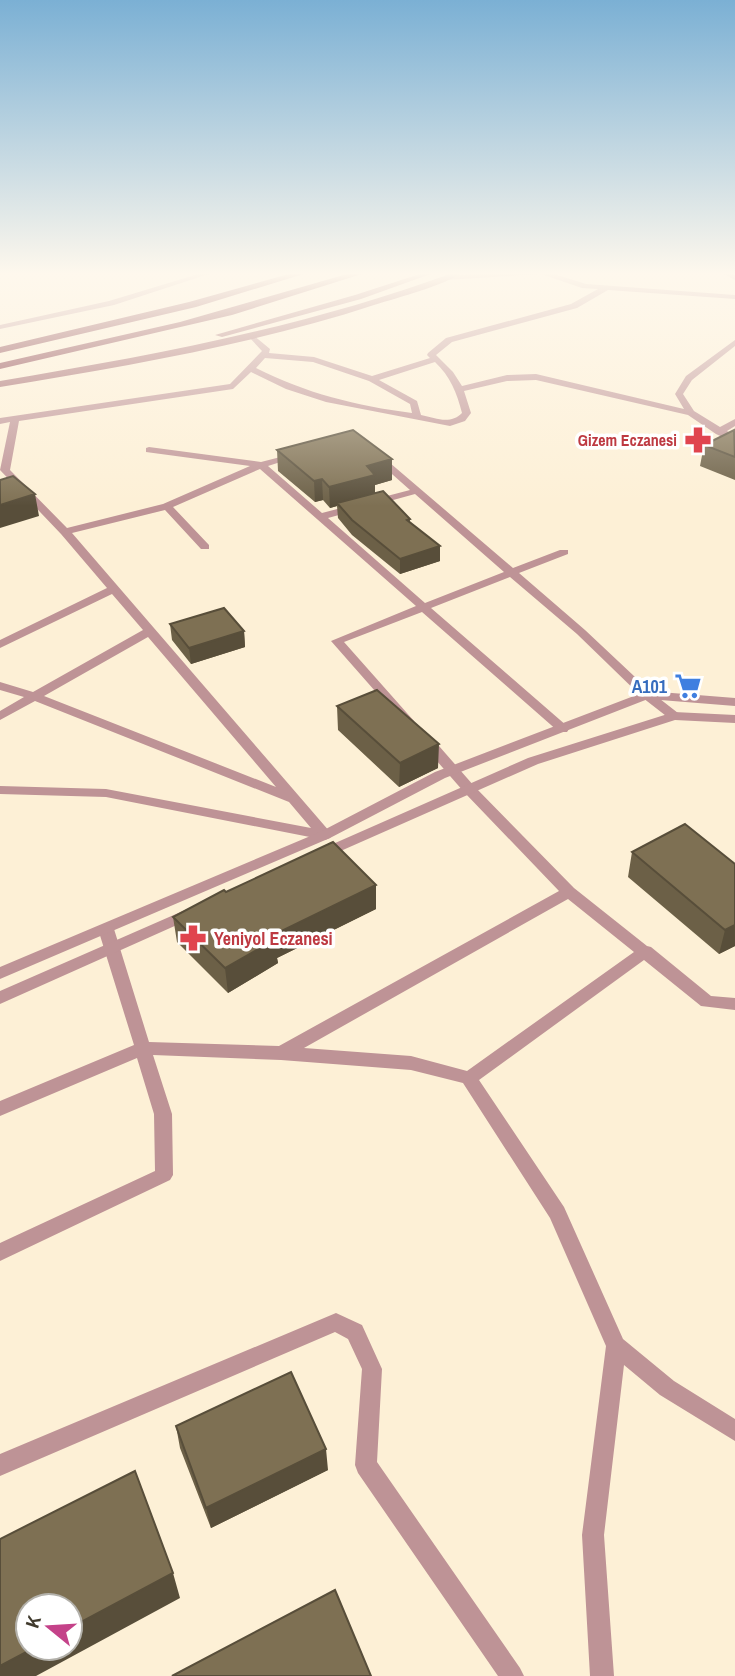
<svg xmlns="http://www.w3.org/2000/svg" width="735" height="1676" font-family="'Archivo Narrow',sans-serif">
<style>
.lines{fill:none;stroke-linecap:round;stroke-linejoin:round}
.minor{fill:#be9396;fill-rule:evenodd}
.tertiary{fill:#be9396;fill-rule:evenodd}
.secondary{fill:#a1656b;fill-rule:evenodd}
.trunk{fill:#813440;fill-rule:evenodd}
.wall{fill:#6c6047}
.shaded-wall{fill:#584e3a}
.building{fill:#7e7053;stroke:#584e3a;stroke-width:2}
.labels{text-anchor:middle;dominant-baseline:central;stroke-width:7;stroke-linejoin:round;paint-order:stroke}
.far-health-label{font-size:16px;font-weight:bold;fill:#be3a42;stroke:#fff;text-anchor:end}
.shop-label{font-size:18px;font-weight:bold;fill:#366cbe;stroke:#fff;text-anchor:end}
.health-label{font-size:18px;font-weight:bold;fill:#be3a42;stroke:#fff;text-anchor:start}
</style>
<rect width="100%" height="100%" fill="#fdf0d6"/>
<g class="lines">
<path class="minor" d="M205 272H215L114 305 0 329V325L109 301Z
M514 272H548L586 284 735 295V299L608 290 577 308 452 342 436 355 453 372 462 386 507 375 536 374 684 409 675 394 686 376 735 340V346L692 380 683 394 694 411 720 427 735 419V426L727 431 735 436V443L716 434 688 415 536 380 507 381 464 391 471 413 465 421 450 426 326 402 286 389 251 372 233 389 19 421 10 470 67 528 163 504 250 466 146 452V448L149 447 261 462 296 453V457L268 466 322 513 410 490 375 459 383 457 513 568 560 550H568V554L519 573 585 630 651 692 678 713 680 716 678 719H670L643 698 577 634 510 577 431 608 567 726 569 729 567 732H559L422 612 344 642 414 721 412 724H404L331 641 416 606 260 469 173 507 209 545V549H201L165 510 72 533 330 832 332 835 330 838 325 840 106 797 0 794V786L106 789 311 828 289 802 35 701 0 720V711L24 697 0 690V682L33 692 143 630 112 594 0 648V640L107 588 61 534 0 470 10 422 0 424V418L230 384 262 351 249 337 253 335 270 349 269 353 314 357 372 376 430 358 427 355 428 353 446 338 571 304 598 289 582 288 541 274 445 280 441 278 445 276ZM265 358 313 362 369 381 410 404 412 413C357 406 305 393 256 368ZM435 362C450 376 457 393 462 413 450 425 436 418 421 415L417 401 379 380ZM415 494 504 572 425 603 328 518ZM148 637 276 787 44 696Z
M720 272H729L735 275V280Z
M427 737 432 738 474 786 574 888 647 946 651 947 711 996 735 998V1010L701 1006 644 960 479 1080 564 1207 623 1339 674 1381 735 1419V1441L660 1395 624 1365 604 1535 614 1676H590L582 1535 606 1346 550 1218 463 1083 411 1070 281 1060 153 1055 172 1114 173 1175 170 1180 0 1261V1243L155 1171 154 1114 137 1058 0 1116V1101L134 1045 98 929 101 925H111L114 929 149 1042 279 1046 559 891 464 792 422 744 421 741 422 738ZM568 899 634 952 467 1071 411 1056 304 1048Z
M336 1313 362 1325 382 1369 377 1462 520 1668 524 1676H498L358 1473 355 1465 362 1369 348 1339 335 1332 0 1476V1454Z"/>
<path class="tertiary" d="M647 691 735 698V706L648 699 445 778 330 838 0 979V967L320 832 435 772Z
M674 712 735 715V723L675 720 538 764 327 857 322 859 315 854 317 851 528 758Z
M192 907 197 908 199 912 197 916 0 1004V991Z"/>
<path class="secondary" d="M426 272H436L361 299 222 337 215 335 355 295Z
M455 272H464C442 286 400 297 374 305 252 345 126 366 0 387V381C156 355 306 327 455 272Z"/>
<path class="trunk" d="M296 272H310L196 307 0 353V347L189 302Z
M354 272H368L232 315 0 369V363L180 322Z"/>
</g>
<path class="wall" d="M735 430V480L700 466 704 445Z
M277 450 392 480 375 485V493L410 519V522L440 561 400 574 352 535 338 518 337 506 330 508 323 500 315 502 278 471Z
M170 624 244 631 245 647 191 664 172 640Z
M337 706 438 768 399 787 338 730Z
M632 852 735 864V946L719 954 628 877Z
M376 885V909L277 958 278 963 228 993 177 942 173 917 226 892Z
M176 1426 328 1470 211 1528 180 1448Z"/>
<path class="shaded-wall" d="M392 459V480L375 485V496L337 503V506L330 508 329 487 367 466Z
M322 479 323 500 315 502 314 481Z
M35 494 39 516 0 528V505Z
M440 546V561L400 574V559Z
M244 631 245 647 191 664 189 648Z
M439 744 438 768 399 787 400 763Z
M376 885V909L277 958 278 963 228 993 225 968 273 935Z
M735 925V946L719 954 725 930Z
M326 1449 328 1470 211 1528 206 1508Z
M173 1573 180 1598 36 1676H0V1666L34 1648H70V1628Z"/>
<path class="building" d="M353 430 392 459 367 466 375 475 329 487 322 479 314 481 277 450Z
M734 430 735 457 704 445Z
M13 476 35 494 0 505V480Z
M383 491 410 519 407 520 440 546 400 559 352 520 337 503Z
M224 608 244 631 189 648 170 624Z
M377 690 439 744 400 763 337 706Z
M685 824 735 864V925L725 930 632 852Z
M333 842 376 885 273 935 276 939 225 968 173 917 224 890 226 892Z
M291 1372 326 1449 206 1508 176 1426Z
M135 1471 173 1573 70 1628V1606H28V1648H34L0 1666V1539Z
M335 1590 371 1676H172Z"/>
<linearGradient id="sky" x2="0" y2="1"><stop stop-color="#7bb0d4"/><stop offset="0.54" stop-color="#fef8ed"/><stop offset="1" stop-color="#fef8ed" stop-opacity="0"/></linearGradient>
<rect width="735" height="506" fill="url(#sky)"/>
<defs>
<g id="pharmacy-bare" transform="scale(2.1)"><path d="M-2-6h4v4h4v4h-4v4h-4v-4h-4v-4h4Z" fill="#e0444e" stroke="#fff" stroke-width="2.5" paint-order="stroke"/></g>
<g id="supermarket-bare" transform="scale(2.1)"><path d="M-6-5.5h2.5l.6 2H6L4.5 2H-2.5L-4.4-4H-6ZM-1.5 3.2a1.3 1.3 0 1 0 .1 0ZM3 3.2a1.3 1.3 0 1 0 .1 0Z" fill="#3f7fe0" stroke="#fff" stroke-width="2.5" paint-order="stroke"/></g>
</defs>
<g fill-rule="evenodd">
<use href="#pharmacy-bare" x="698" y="440"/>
<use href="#supermarket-bare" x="688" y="686"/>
<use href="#pharmacy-bare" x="193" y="938"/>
</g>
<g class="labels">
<g class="far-health-label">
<text x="677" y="440">Gizem Eczanesi</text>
</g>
<g class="shop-label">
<text x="667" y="686">A101</text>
</g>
<g class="health-label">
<text x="214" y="938">Yeniyol Eczanesi</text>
</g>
</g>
<g transform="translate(49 1627) rotate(288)"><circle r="33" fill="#ffffff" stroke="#b3b1ab" stroke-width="2"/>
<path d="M0-5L12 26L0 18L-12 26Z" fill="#c44289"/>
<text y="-10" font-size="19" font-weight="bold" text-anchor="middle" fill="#413b2e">K</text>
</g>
</svg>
